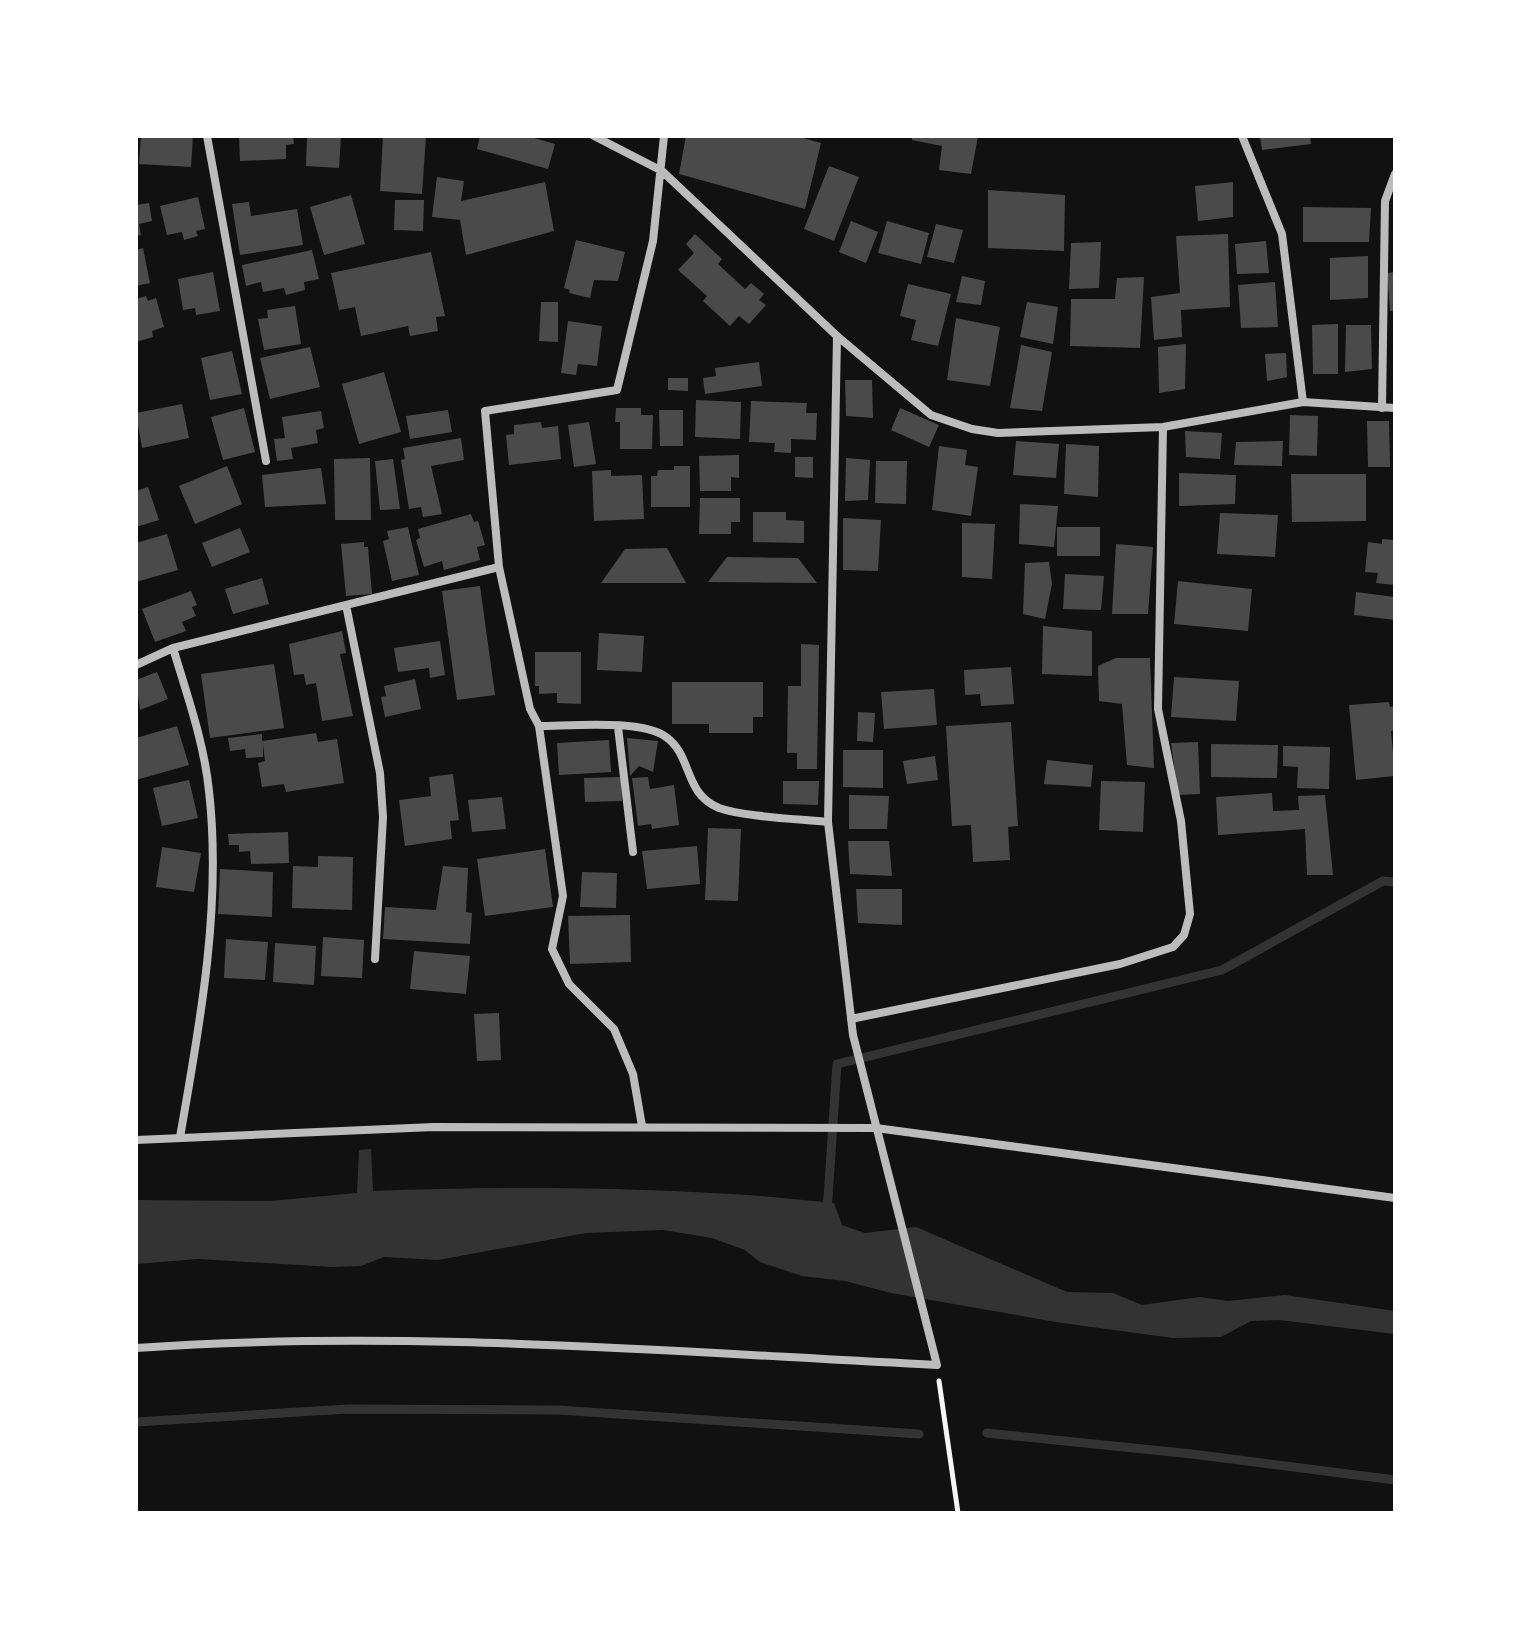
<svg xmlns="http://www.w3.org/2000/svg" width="1531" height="1649" font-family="'Work Sans',sans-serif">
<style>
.water{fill:#333}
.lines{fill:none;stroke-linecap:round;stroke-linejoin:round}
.stream{stroke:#333;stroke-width:9}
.building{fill:#4a4a4a}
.path{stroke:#f5f5f5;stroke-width:5}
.minor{stroke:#bcbcbc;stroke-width:8}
</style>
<rect width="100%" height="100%" fill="#111"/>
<path class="water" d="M371 1149 373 1191C502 1186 633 1187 761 1196 785 1198 810 1201 834 1203L842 1225 865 1233 916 1227 1067 1292 1113 1293 1142 1305 1200 1297 1228 1301 1285 1295 1395 1311V1334L1279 1320 1251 1321 1221 1337 1173 1338 1062 1323 891 1293 845 1281 802 1276 760 1262 745 1250 712 1238 663 1230 586 1233 438 1260 384 1257 361 1266 332 1267 198 1259 136 1264V1200L270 1201 357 1193 359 1150Z"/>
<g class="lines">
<path class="stream" d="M827 1212 837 1064 1222 970 1383 881 1395 882
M136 1422 348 1409 558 1410 919 1434
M987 1433 1192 1454 1395 1480"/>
</g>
<path class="building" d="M141 136H193L191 167 139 164Z
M239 136H293L294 144 286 145V159L240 161Z
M307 136H341L339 168 306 166Z
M383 136H426L422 194 380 191Z
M480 136H527L555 144 548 169 477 149Z
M686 136H796L821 143 805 209 679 174Z
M912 136H978L971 174 939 170 942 146 912 140Z
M1260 136H1310L1311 144 1262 150Z
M829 166 859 177 834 241 804 229Z
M437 177 464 181 461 201 545 182 554 231 466 255 460 220 432 217Z
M1233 182V217L1198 221 1195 186Z
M988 190 1065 195 1064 251 988 248Z
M351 195 365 244 324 255 310 207Z
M198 197 205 229 196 231 198 236 184 240 182 232 167 235 160 206Z
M395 200H424L423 231 394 230Z
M249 202 251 216 297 209 303 245 240 255 232 204Z
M149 203 152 221 139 224 141 235 136 236V205Z
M1303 207 1371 208 1369 242H1303Z
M851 221 878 232 866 263 839 252Z
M887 221 929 233 921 264 878 253Z
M936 224 963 230 954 263 927 257Z
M695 234 722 259 718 264 745 289 751 283 764 294 759 300 766 305 749 324 739 316 730 326 703 301 707 296 678 270 694 253 686 244Z
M1228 234 1230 307 1181 310 1182 337 1154 340 1151 297 1180 293 1176 236Z
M576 240 625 252 618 281 594 280 590 298 569 293 570 290 564 288Z
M1266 241 1269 273 1237 274 1235 244Z
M1101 242 1099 288 1069 289 1071 243Z
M143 248 150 283 136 286V250Z
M312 250 319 279 304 282 305 290 286 295 284 288 263 292 261 282 246 286 242 265Z
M431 252 445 316 436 317 438 331 410 336 408 326 361 336 355 307 339 310 331 273Z
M1368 256V298L1330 300V258Z
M213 272 220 311 196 315 195 308 183 310 178 279Z
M1395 272V311H1390L1387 273Z
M962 276 985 281 981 305 956 302Z
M1144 277 1140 348 1070 346 1071 299H1115L1117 278Z
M1275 282 1278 327 1241 328 1238 285Z
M908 284 951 294 938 346 911 340 916 320 900 316Z
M146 296 148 301 156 298 164 327 152 331 153 337 136 342V299Z
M541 302H558V342L539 341Z
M1027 302 1058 307 1053 344 1020 337Z
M295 306 301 344 264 350 258 319 268 318 267 310Z
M956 318 1000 327 990 386 947 380Z
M568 321 602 326 597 366 578 364 576 375 561 373Z
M1338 324V374H1313L1312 325Z
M1346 325H1371L1372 369 1345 372Z
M1186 344 1185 389 1159 393 1158 347Z
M1021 345 1052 352 1042 411 1010 408Z
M310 347 320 387 270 399 260 358Z
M232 351 242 394 210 400 201 358Z
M1286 353 1287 377 1267 381 1265 354Z
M759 362 762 386 705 394 703 378 716 376 715 368Z
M384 372 401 432 359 444 342 384Z
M668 378H688V391L668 390Z
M845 380H872L873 418 846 416Z
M696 400 741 402 740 439 695 437Z
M751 401 807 403 806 413H817L816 440 791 439V453L774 452 775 443 749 442Z
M182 404 189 438 142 448 136 413Z
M244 408 255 452 223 460 211 417Z
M616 408H641V415H653L652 449H620V422H615Z
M900 408 939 425 929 447 891 430Z
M448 410 452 432 410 439 406 416Z
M659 410H683V446H660Z
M321 411 324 428 316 430 318 443 291 448 293 459 277 461 274 439 285 438 282 417Z
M1290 415 1318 416 1317 456 1289 455Z
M1367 421H1389L1390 467H1368Z
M541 422 542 428 558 426 561 459 509 465 506 435 514 434V425Z
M589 422 596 464 574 467 568 425Z
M1185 431 1222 433 1220 459 1186 457Z
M461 438 464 460 431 466 442 514 423 517 421 507 409 509 401 460 405 459 403 448Z
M1016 441 1059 444 1056 478 1013 475Z
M1283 441 1282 466 1234 465 1236 442Z
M1066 444 1099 446 1098 497 1064 494Z
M939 446 967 450 965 465 978 467 971 516 932 510Z
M739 455V478L731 477V491H700L699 456Z
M795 457H813V478L795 477Z
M370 458 371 520H335L334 459Z
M846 458 870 460 868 500 845 501Z
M393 459 400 509 380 510 375 461Z
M876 461H907L906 504 875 503Z
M227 466 242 504 195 524 179 486Z
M674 466H690V507H651V476H657L658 470H674Z
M321 468 326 504 265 507 262 475Z
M611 470V476L642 475 644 519 594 521 592 471Z
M1179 473 1236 475 1235 504 1179 506Z
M1291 474H1366V521L1292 522Z
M148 487 159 520 136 527V491Z
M700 498H740V522H731V534H699Z
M1020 504 1058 506 1054 547 1019 544Z
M753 512H786V520L804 521V543L753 542Z
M1220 513 1278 515 1275 557 1217 554Z
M471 514 474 522 478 521 485 545 477 547 480 560 444 570 442 561 424 567 416 540 420 538 418 529Z
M843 518 881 520 878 571 843 570Z
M962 523 995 524 992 579 962 577Z
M408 527 419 575 392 581 383 541 389 539 387 531Z
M1057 527H1100V556H1057Z
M240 528 250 552 212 567 202 543Z
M167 534 178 570 136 582V543Z
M1382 539 1395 540V585L1376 583 1378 573 1365 572 1368 542 1382 544Z
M364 542V547H368L372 594 346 596 341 544Z
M1116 544 1153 547 1148 614H1112Z
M667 548 686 583H601L625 549Z
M727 557 798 558 817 583 708 582Z
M1049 562 1052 584 1045 619 1023 614 1025 563Z
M1065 574 1104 576 1101 610 1063 609Z
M262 578 269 604 233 614 225 589Z
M1178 581 1252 589 1248 631 1174 624Z
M480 586 495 695 457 700 442 591Z
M191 591 197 605 192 607 196 616 182 622 186 631 155 642 142 609Z
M1356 592 1395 597V620L1354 615Z
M1043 626 1092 631V676L1042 674Z
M342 631 346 653 340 654 353 716 322 721 316 683 306 685 304 674 294 675 289 644Z
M599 633 644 636 642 672 597 670Z
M440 641 445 675 430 678 429 668 398 672 394 648Z
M801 644 819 645 817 769H797V753H787L788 686H801Z
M535 652H581V704L557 703V693L539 694V686H535Z
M1116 658H1150L1154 768 1127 765 1122 704 1099 701 1098 666Z
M274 664 284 728 210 738 201 674Z
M1011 667 1014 704 981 706 980 694 965 695 964 670Z
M157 672 168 699 140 710 136 680Z
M1174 677 1239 681 1236 721 1171 717Z
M415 679 421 709 385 717 381 697 386 696 384 686Z
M672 682H763V717H753V733H709V724H672Z
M934 689 937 725 884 729 881 692Z
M1389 702 1390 707 1395 706V730L1391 731 1395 776 1356 780 1349 705Z
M858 712 875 713 873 742 857 741Z
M1011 722 1018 826 1008 827 1010 860 973 862 971 825 952 826 946 726Z
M177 726 189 765 136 780V738Z
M316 733 318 742 337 739 344 783 286 792 284 784 262 787 258 763 265 761 263 744V757L246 758 245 749 230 751 228 738 262 734V741Z
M627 738 658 741 653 772 639 766 630 776Z
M609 740 611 772 559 775 557 743Z
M1198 742 1200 794 1178 795 1171 743Z
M1211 744 1278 745 1277 778 1211 777Z
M1283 746 1330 747 1329 789 1297 788 1298 767 1283 766Z
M843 750H883V788L843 787Z
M935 756 938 780 907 784 903 761Z
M1047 760 1093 765 1091 787 1044 784Z
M453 774 459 820 450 821 452 839 405 846 399 800 431 796 429 777Z
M621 777 622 801 585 802 584 778Z
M648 777 650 789 674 785 679 825 652 829 651 824 638 826 632 778Z
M189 780 198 818 162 826 153 788Z
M783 781H819L818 805 783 804Z
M1101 781 1145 782 1143 832 1099 830Z
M1272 793 1273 811 1299 810 1298 796 1325 795 1333 875H1307L1305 829 1218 835 1216 797Z
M849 795 889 796 887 829H849Z
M502 797 506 829 472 832 468 800Z
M708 828 741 829 738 901 705 900Z
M288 832 289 863 251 864 250 851 239 852V845H229L228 834Z
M848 841H889L892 876 850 874Z
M697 846 700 884 647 889 642 851Z
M162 847 201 853 194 892 156 887Z
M545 849 553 907 485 916 477 859Z
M318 856 353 857 352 910 292 908 293 866 318 867Z
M443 866 468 868 466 912 472 913 470 944 383 939 385 907 436 910Z
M220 869 273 872 272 917 218 914Z
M582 872 617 873 616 908 580 907Z
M856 889H902V925L858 923Z
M630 915 631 962 570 964 568 916Z
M323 937 364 940 362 978 321 976Z
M226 939 268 942 265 980 224 978Z
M275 943 316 946 314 985 273 982Z
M414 951 470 956 466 994 410 989Z
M499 1013 501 1060 477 1061 474 1014Z"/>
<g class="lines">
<path class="path" d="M939 1381 958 1513"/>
<path class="minor" d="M207 136 266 461
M594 136 662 171 837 336 931 415 972 429 998 433 1163 427 1303 402 1395 408
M664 136 653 241 617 390 485 411 499 567 530 709 539 726C570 726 642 719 666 737 693 756 683 793 719 808 744 817 800 819 828 822
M1242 136 1282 234 1303 402
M1382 408 1385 201 1395 174
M346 605 380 773 383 817 375 959
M173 648C187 695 204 742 209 791 222 905 200 1024 180 1137
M136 665 173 648 499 567
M539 726 563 896 552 949 569 984 614 1029 633 1074 642 1126
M618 727 633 852
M851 1019 1120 964 1173 947 1184 935 1190 914 1181 821 1158 709 1163 427
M136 1140 434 1127 876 1128 1395 1198
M136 1348C403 1329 671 1352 937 1365L853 1035 828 822 837 336"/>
</g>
<rect width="1531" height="1649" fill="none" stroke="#ffffff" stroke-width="276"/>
</svg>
